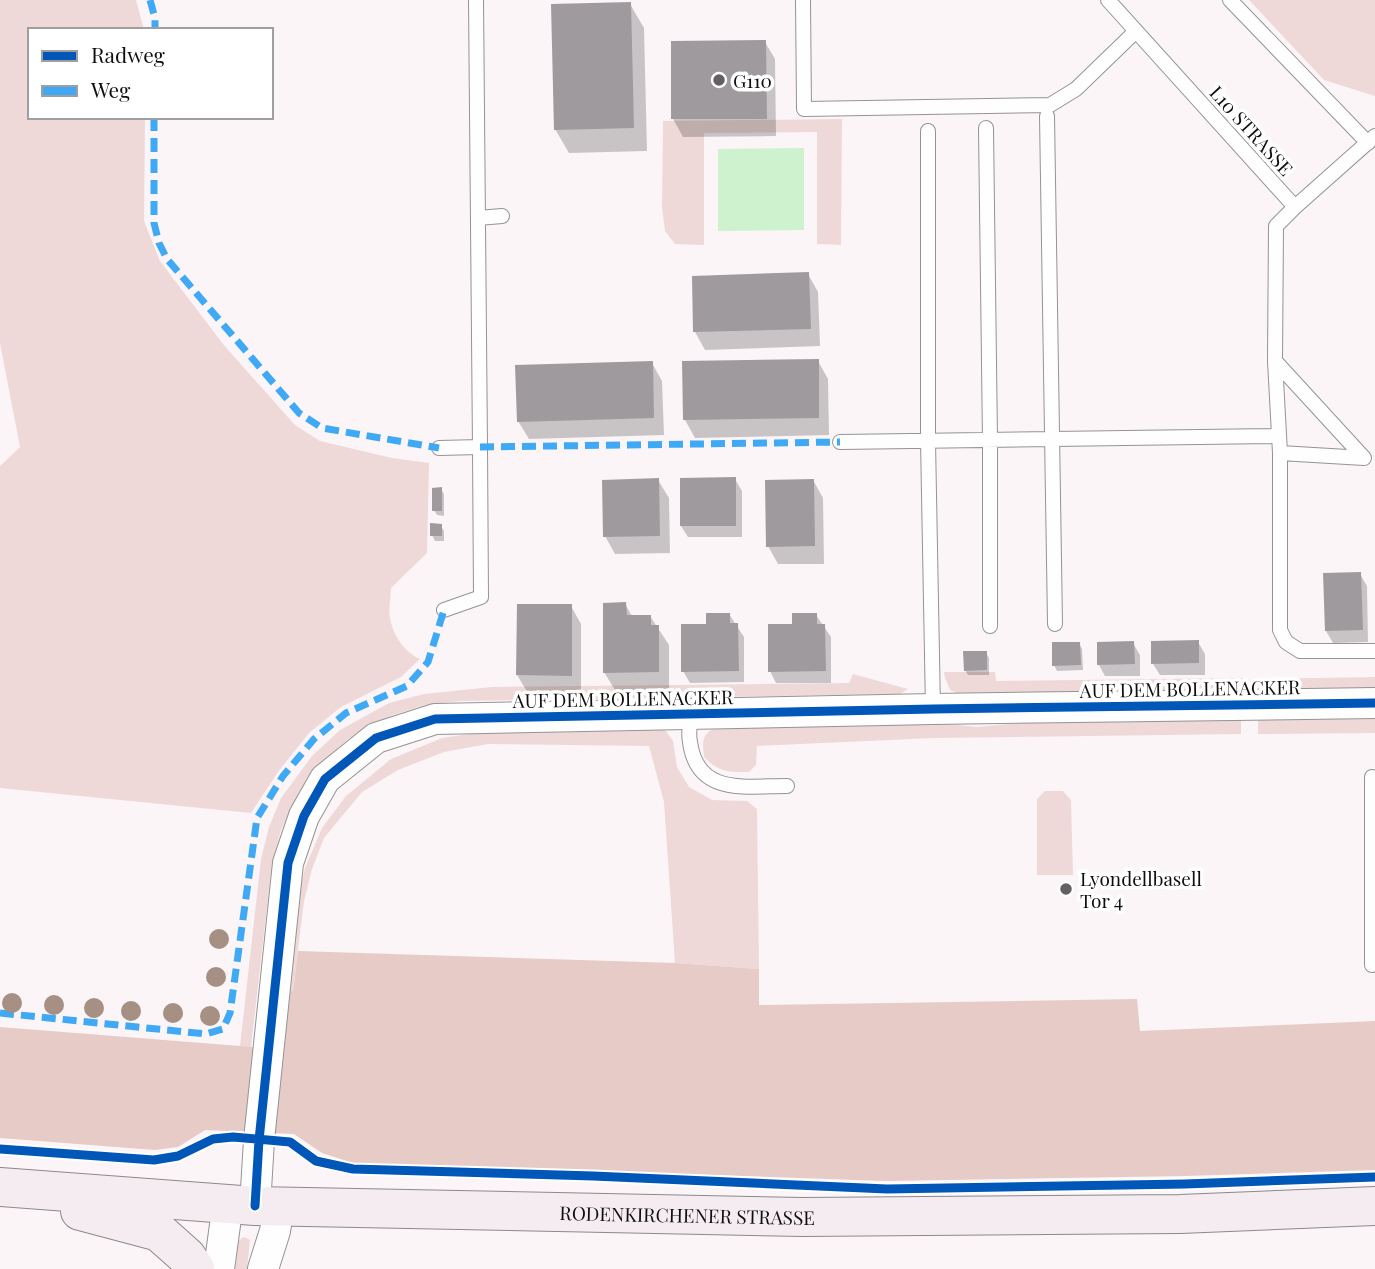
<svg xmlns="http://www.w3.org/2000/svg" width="1375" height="1269" font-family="'Playfair Display',serif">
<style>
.green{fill:#efd9d8}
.forest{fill:#e6cbc6}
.water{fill:#cef2cd}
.shadow{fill:#0003}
.building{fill:#9f9a9d}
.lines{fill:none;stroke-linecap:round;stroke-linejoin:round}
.service-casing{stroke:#959394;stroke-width:16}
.minor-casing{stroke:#959394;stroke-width:32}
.secondary-casing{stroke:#8c898b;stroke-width:40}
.service{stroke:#fefefe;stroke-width:14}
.minor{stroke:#fefefe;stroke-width:30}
.secondary{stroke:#f4ecf0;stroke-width:38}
.quiet{stroke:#3fa9f5;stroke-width:7;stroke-dasharray:14 7;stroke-linecap:butt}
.cycleway-casing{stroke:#fff;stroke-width:13}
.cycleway{stroke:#0057b8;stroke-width:9}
.tree{fill:#a69083}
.poi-dot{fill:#626061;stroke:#fff;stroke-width:2.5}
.labels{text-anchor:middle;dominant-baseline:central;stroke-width:7;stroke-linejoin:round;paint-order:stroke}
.poi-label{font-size:19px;fill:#0f0f0f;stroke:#fff;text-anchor:start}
.street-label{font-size:19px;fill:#0f0f0f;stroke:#fff}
</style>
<rect width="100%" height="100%" fill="#fbf5f8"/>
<path class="green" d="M0 0H136L144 30H30V117H145L144 221 160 261 223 344 295 425 320 441 392 458 429 463 427 553 391 588C391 598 388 609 390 618 393 635 404 652 420 659L401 677 341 707 309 733 278 772 251 813 0 788V466L20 447 0 343Z
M1249 0H1375V96L1324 80Z
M842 119 841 245 817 244V132L704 133V245L675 244 665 231 662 207 663 121Z
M944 672H995L996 681 1243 678V690L959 694 950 690 945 678Z
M853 674 908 689 900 694 459 701 425 705 393 715 348 739 320 764 293 804 281 830 272 863 251 1047 240 1046 261 859 269 827 281 798 312 756 340 730 389 703 424 694 492 687 849 683Z
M1375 677V689L1259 690 1258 679Z
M1375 718V733L1258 734V719Z
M1241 719V734L934 738 757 746 756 765 749 772C728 772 720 773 704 757 702 738 702 734 720 725L949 724 976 727 1043 721Z
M652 725 666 731 673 741 677 767 689 787 712 800 747 801 757 809 759 969 675 963 664 802 649 746 488 744 444 752 398 770 362 792 324 838 312 869 304 901 293 991 286 992 296 904 305 868 322 828 346 796 391 759 442 738 495 730Z
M1045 791H1063L1071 800 1073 875H1037V799Z
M243 1237 247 1238 250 1240 247 1269H230L237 1243Z"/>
<path class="forest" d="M298 951 675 963 759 969V1005L1137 999 1140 1031 1375 1021V1170L1185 1176 887 1181 353 1163 322 1153 294 1134 205 1130 178 1147 155 1150 0 1138V1027L278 1049 286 992 293 991Z"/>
<path class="water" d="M804 148V230L718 231V149Z"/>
<path class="shadow" d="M630 4 644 28 647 151 569 153 555 129Z
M765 42 775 59 776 136 683 137 673 119Z
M808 274 818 292 820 346 705 350 695 332Z
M818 361 828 379 829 435 695 438 685 420Z
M652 363 662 381 664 435 529 439 518 421Z
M735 479 742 491V537H688L681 526Z
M658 480 669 498 670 553 615 554 605 536Z
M813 480 823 498 824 564H778L768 546Z
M441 489 444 494V516L437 515 434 510Z
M441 526 444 531V541H435L432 535Z
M1360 574 1367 586 1368 642 1333 643 1326 631Z
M625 604 632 616H650L669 645V690H615L604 672Z
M571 606 581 624V693H528L517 675Z
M729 614 744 637V682L690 683 683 671 707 625Z
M816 615 831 637V683H776L770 671 794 625Z
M1198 642 1205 654V675H1160L1153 664Z
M1133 643 1140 655V676H1105L1099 665Z
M1079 644 1082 649 1083 670 1057 671 1054 665Z
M986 653 989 658V675H968L965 670Z"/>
<path class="building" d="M631 2 634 128 554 130 551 4Z
M766 40 767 119H671V41Z
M809 272 811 329 693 332 692 276Z
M819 359V418L683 420 682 361Z
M653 361 654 418 517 422 515 365Z
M736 477V526H680V478Z
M659 478 660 536 603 537 602 480Z
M814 479 815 546 766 547 765 480Z
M442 487V511H432V488Z
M430 523 442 524V536H430Z
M1361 572 1363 630 1325 631 1323 573Z
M626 602 627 615H651V625H659V672L603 673V603Z
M517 604H572V676L516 675Z
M706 613H730V623H738L739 671 681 672V624H706Z
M792 613H817V624H825L826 671 768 672V624H792Z
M1199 640V663L1151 664V641Z
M1134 641 1135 664 1097 665V642Z
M1052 642H1080L1081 665 1052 666Z
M963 651H987V670L964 671Z"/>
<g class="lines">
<g class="service-casing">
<path id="service" d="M803 0 804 109 1050 105 1076 89 1136 31
M1108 0 1295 207 1375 136
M1230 0 1368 143
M1047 116 1055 624
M986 128 990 440V626
M928 131V441L933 709
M478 218 502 216
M1275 361 1364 458 1280 453 1275 361 1276 226 1295 207
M840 442 1278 436
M439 448 480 447 476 0
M1280 453V630L1286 642 1300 651H1375
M444 610 481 597 480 447
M691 714C690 723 688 733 690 742 697 796 746 786 787 786
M1372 777V965"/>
</g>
<g class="minor-casing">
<path id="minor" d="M255 1206 259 1140 288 863 304 816 325 779 376 738 435 719 933 709 1375 703
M219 1269 228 1203
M263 1269 275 1231 279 1206"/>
</g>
<g class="secondary-casing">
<g id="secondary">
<path id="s1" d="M0 1187 255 1206 803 1217 1180 1214 1375 1206"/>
<path d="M80 1211 159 1232 187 1257 195 1269"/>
</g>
</g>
<use href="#service" class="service"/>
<use href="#minor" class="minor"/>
<use href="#secondary" class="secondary"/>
<path class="quiet" d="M150 0 155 18V30
M154 117V223L159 243 167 259 299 413 322 428 439 448
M480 447 840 442
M0 1013 206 1034 223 1029 230 1013 257 818 283 776 314 739 346 713 407 686 428 662 444 610"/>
<g class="cycleway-casing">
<path id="cycleway" d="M0 1149 154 1160 178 1156 213 1139 233 1137 290 1142 316 1161 353 1169 593 1176 887 1189 1185 1184 1375 1177
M255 1206 259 1140 288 863 304 816 325 779 376 738 435 719 933 709 1375 703"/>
</g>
<use href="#cycleway" class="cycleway"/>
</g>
<g class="tree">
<circle cx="219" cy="939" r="10"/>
<circle cx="216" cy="977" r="10"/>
<circle cx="12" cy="1003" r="10"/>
<circle cx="54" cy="1005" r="10"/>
<circle cx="94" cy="1008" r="10"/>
<circle cx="131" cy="1011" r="10"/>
<circle cx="173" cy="1013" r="10"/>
<circle cx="210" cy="1016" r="10"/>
</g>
<g class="poi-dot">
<circle cx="719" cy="80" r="7"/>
<circle cx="1066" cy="889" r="7"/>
</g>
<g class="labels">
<g class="poi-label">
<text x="733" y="80">G110</text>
<text x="1080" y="878">Lyondellbasell<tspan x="1080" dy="22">Tor 4</tspan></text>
</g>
<g class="street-label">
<text transform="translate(1252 130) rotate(48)">L10 STRASSE</text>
<text transform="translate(1190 688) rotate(-1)">AUF DEM BOLLENACKER</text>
<text transform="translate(623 698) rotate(-1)">AUF DEM BOLLENACKER</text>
<text stroke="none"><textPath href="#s1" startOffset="688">RODENKIRCHENER STRASSE</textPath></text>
</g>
</g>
<rect x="28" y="28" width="245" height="91" fill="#ffffff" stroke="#9f9f9f" stroke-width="2"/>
<rect x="42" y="51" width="35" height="10" fill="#0057b8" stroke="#9f9f9f" stroke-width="2"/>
<text x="91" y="63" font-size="21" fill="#0f0f0f">Radweg</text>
<rect x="42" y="86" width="35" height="10" fill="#3fa9f5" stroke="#9f9f9f" stroke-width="2"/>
<text x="91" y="98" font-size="21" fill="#0f0f0f">Weg</text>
</svg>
